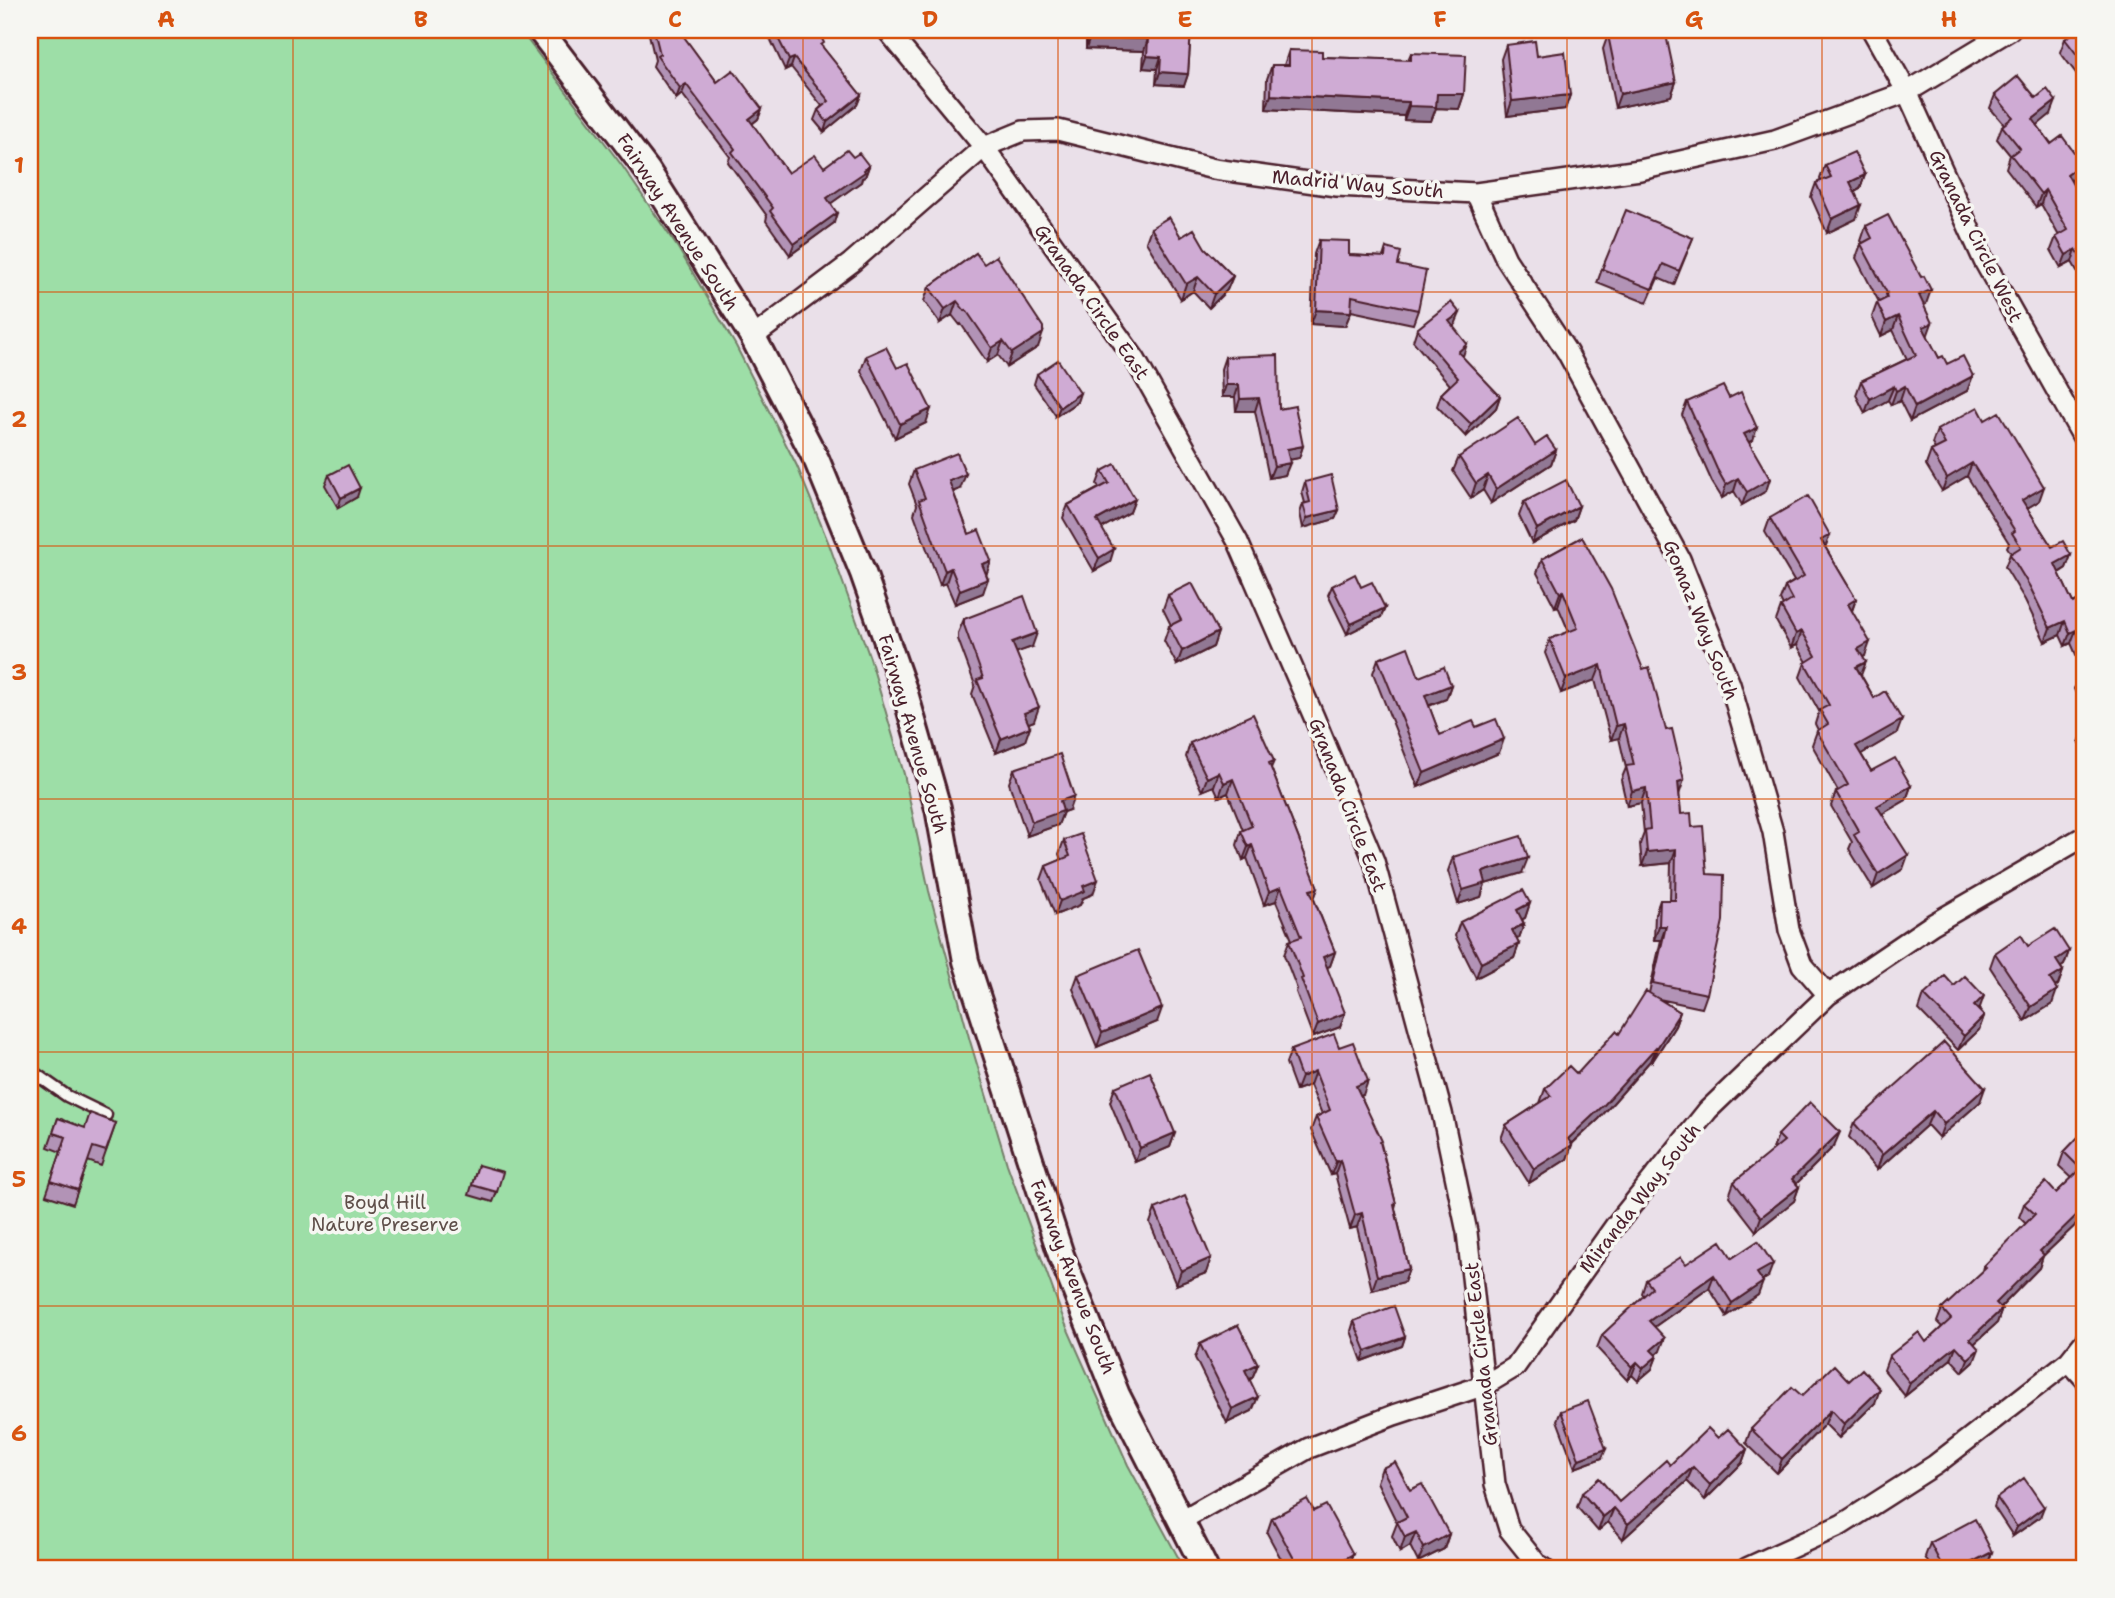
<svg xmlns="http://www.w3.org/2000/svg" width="2115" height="1598" font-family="'Shantell Sans',sans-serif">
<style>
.green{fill:#9ddea7;stroke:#747e69;stroke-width:2}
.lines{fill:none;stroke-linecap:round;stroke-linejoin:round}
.service-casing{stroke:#4a1f2b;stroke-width:15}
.minor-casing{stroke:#4a1f2b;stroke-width:24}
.tertiary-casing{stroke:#4a1f2b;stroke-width:30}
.service{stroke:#f6f6f2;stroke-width:10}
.minor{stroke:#f6f6f2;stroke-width:19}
.tertiary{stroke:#f6f6f2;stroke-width:24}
.wall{fill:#b293b6;stroke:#4a1f2b;stroke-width:2}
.shaded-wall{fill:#917894;stroke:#4a1f2b;stroke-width:2}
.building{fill:#cfabd4;stroke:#4a1f2b;stroke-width:2}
.grid{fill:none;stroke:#d8530f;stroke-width:2;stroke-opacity:0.55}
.labels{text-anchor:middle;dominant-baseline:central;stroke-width:7;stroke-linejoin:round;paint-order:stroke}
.street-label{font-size:19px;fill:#4a1f2b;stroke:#f6f6f2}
.park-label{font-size:19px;fill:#5f4f4a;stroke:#f6f6f2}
.neatline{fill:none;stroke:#d8530f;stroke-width:2.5}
.grid-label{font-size:23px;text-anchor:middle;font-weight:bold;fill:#d8530f}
</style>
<rect width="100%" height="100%" fill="#eae0e9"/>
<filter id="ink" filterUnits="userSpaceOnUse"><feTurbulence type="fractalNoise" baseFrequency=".0143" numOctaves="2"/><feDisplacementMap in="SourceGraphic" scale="14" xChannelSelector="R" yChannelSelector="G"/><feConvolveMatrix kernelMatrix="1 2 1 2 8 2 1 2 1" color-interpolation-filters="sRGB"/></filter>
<g filter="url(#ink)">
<path class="green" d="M30 30H520L623 167 678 248 736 346 797 466 829 544 870 658 904 774 929 891 970 1041 1007 1164 1065 1323 1128 1465 1184 1568H30Z"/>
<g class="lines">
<g class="service-casing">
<path id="service" d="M30 1070 67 1096 106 1115"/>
</g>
<g class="minor-casing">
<path id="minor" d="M887 30 984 147 1135 359 1238 542 1314 717 1374 861 1442 1113 1467 1232 1495 1484 1509 1529 1537 1564 1544 1568
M1872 30 1907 92 1984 261 2085 441
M1476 193 1506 259 1567 352 1680 559 1730 684 1773 832 1789 930 1802 965 1828 995
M753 337 851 263 984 147 1023 131 1058 130 1214 169 1336 186 1476 193 1640 170 1775 140 1907 92 2010 30
M2069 1361 2085 1379
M1180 1521 1309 1448 1394 1415 1485 1385 1515 1367 1615 1226 1708 1110 1828 995 1933 924 2085 836
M1747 1568 1841 1525 1935 1465 2069 1361 2085 1341"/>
</g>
<g class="tertiary-casing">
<path id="tertiary" d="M540 30 647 170 753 337 817 461 863 573 905 693 938 808 966 961 1061 1255 1117 1395 1205 1568"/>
</g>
<use href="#service" class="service"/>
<use href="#minor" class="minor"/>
<use href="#tertiary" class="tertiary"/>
</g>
<path class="wall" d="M648 30H683V31L680 32 717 82 762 109 758 119 752 124 788 173 824 167 853 157 869 166 865 177 862 178 861 182 831 203 834 223 790 255 766 221 767 216 728 162 730 157 682 94 676 99 653 66 655 60Z
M766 30H818L823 48 861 95 857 105 824 132 814 120 818 110 822 106 791 67 785 70Z
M1086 30H1191L1188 74 1184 86 1156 84 1157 69 1143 68 1144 51 1086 49Z
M2085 30V85L2060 52 2065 39Z
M1608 35 1676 82 1671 96 1615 108 1603 49Z
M1506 45 1537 56 1570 95 1565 109 1507 116 1501 59Z
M1289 50 1322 57 1408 60 1411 53 1464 94 1459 109 1436 108 1431 121 1404 120V116L1266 109 1267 79 1272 65H1284Z
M1995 95 2036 98 2051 114 2037 125 2077 176 2071 181 2085 206V285L2072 262 2061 268 2051 250 2056 237 2059 236 2041 204 2036 207 2006 168 2010 155 1997 139 2002 126 2004 124 1990 108Z
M1825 165 1865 175 1860 189 1855 192 1856 219 1827 233 1811 197 1816 183 1821 181 1820 179Z
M1866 226 1926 304 1924 305 1927 336 1939 358 1947 364 1967 391 1910 421 1900 401 1891 405 1888 400 1865 413 1856 395 1861 381 1907 359 1893 330 1881 336 1872 317 1877 303 1879 302 1856 258 1861 244 1863 243 1861 241Z
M1151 228 1181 237 1205 248 1233 276 1227 290 1209 308 1193 291 1181 299 1146 242Z
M1693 238 1674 285 1658 278 1647 303 1597 283 1602 269Z
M1319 240 1349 255 1383 257 1386 248 1398 265 1418 310 1413 324 1351 311 1345 326 1311 324 1314 254Z
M976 253 1038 347 1007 367 998 355 987 362 961 324 960 325 952 315 940 323 924 301 929 287Z
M2085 287V311L2080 301Z
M1455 325 1453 327 1462 357 1500 396 1496 408 1466 437 1437 406 1441 394 1450 385 1413 341 1417 329Z
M866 356 897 368 926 423 895 438 861 371Z
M1225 357 1279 409 1303 446 1299 458 1289 460 1285 475 1269 478 1255 411H1236L1235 397H1222L1221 369Z
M1037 374 1077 402 1056 416 1034 384Z
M1729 398 1753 440 1749 442 1766 491 1742 505 1734 491 1722 498 1712 482 1682 415 1687 402Z
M1985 420 2039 501 2027 508 2052 547 2071 555 2066 568 2059 573 2073 603 2085 597V703L2081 704 2074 689 2079 675 2084 673 2071 643 2065 646 2060 635 2045 642 2025 600 2005 567 2010 554 2011 553 2007 547 2009 543 1967 476 1942 491 1926 465 1931 451 1935 449 1932 444 1937 430Z
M1535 445 1556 450 1551 464 1491 503 1483 490 1471 498 1453 471 1459 457Z
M914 470 960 489 953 491 969 534 991 561 986 575 983 593 955 604 946 583 940 585 914 514 917 505 909 484Z
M1102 471 1135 499 1130 512 1102 528 1110 562 1094 571 1063 518 1068 505 1099 488 1097 484Z
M329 475 357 497 338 508 325 485Z
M1305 482 1339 510 1335 519 1303 528 1300 513 1303 504 1305 503 1302 492Z
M1524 502 1579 506 1574 520 1532 543 1519 516Z
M1770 518 1825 547 1856 599 1852 611 1865 656 1863 657 1861 675 1874 698 1897 733 1861 754 1871 771 1911 786 1906 800 1882 814 1903 869 1873 888 1849 849 1852 842 1831 806 1836 792 1838 791 1812 745 1817 731 1818 730 1815 724 1819 711 1800 677 1805 663 1807 662 1797 645 1791 648 1776 621 1781 607 1783 606 1780 600 1785 587 1794 581 1765 532Z
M1582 537 1679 792 1681 814 1707 994 1702 1008 1659 999 1680 1012 1675 1026 1652 1062 1650 1061 1599 1119 1571 1145 1567 1159 1529 1183 1501 1139 1506 1125 1540 1103 1545 1089 1577 1074 1619 1034 1649 993 1661 940H1654L1655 914 1660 900H1670L1671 863 1642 866 1640 844 1644 833 1641 803 1627 806 1621 780 1626 768 1619 738 1611 740 1595 680 1561 693 1545 653 1550 639 1569 632 1558 606 1555 607 1537 573 1542 559Z
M1332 586 1361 587 1385 608 1381 617 1347 634 1328 595Z
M1168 595 1218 632 1213 647 1177 665 1164 641 1169 626 1171 625 1163 609Z
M964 619 1032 647 1016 652 1034 721 1028 723 1025 741 996 753 972 694 975 685 958 639V633Z
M1378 659 1419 677 1451 685 1446 699 1429 706 1440 735 1476 727 1499 753 1418 787 1373 673Z
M2085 732V753L2079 743 2083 733Z
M1190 743 1274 761 1271 768 1318 888 1314 899 1335 952 1330 966 1327 967 1340 1027 1313 1037 1296 992 1297 989 1284 955 1289 941 1292 940 1276 901 1264 905 1247 858 1243 860 1237 845 1241 831 1243 830 1228 793 1219 797 1214 786 1202 791 1186 757Z
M1014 769 1069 810 1063 812 1058 825 1027 836 1009 783Z
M1064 840 1093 894 1083 898 1080 905 1055 915 1041 880 1046 866 1061 860 1059 854Z
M1453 857 1522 873 1485 884 1481 897 1458 904 1448 871Z
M1530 903 1525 918 1522 919 1524 924 1519 938 1516 939 1519 944 1514 958 1476 978 1455 936 1460 922Z
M2028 946 2069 951 2064 965 2061 967 2063 971 2058 985 2055 987 2052 1004 2025 1021 1990 967 1995 953Z
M1078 975 1157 1022 1097 1047 1073 989Z
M1924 995 1979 1010 1984 1016 1979 1030 1958 1050 1919 1010Z
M1339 1047 1363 1095 1361 1096 1381 1144 1396 1204 1395 1208 1409 1269 1404 1282 1372 1290 1357 1227 1350 1229 1335 1174 1331 1175 1311 1130 1316 1117 1322 1114 1310 1085 1296 1090 1286 1063 1291 1050Z
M1115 1087 1175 1133 1170 1147 1135 1162 1110 1102Z
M1980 1102 1939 1138 1927 1125 1877 1170 1849 1137 1854 1123Z
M58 1118 84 1128 116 1123 101 1166 88 1161 73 1204 46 1195 61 1152 48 1147Z
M2085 1130 2083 1218 2043 1256 2039 1268 2000 1308 2002 1309 1997 1323 1974 1344V1362L1963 1372 1951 1359 1905 1396 1884 1370 1889 1356 1926 1342 1942 1327 1937 1322 1942 1309 1983 1271 1984 1266 2026 1224 2019 1217 2024 1204 2056 1193 2072 1178 2059 1166 2064 1152Z
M1778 1135 1834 1146 1796 1184 1799 1187 1794 1201 1756 1231 1729 1196 1734 1182 1774 1150 1773 1149Z
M478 1165 497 1192 493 1202 469 1195Z
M1155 1209 1206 1273 1176 1285 1150 1223Z
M1732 1258 1768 1277 1762 1281 1758 1295 1727 1316 1709 1288 1654 1327 1660 1351 1656 1355 1657 1356 1652 1369 1638 1381 1632 1375 1627 1380 1597 1348 1602 1335 1644 1296 1642 1293 1646 1280 1686 1264Z
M1354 1321 1405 1337 1402 1346 1362 1361 1351 1331Z
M1200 1344 1258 1364 1252 1378 1249 1380 1252 1411 1227 1423 1195 1358Z
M1849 1381 1875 1403 1839 1438 1825 1424 1777 1473 1746 1443 1751 1429 1802 1396Z
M1561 1411 1602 1458 1575 1468 1557 1420Z
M1718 1438 1747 1449 1742 1463 1705 1500 1687 1481 1623 1539 1608 1522 1598 1531 1577 1507 1582 1493 1619 1502 1670 1465Z
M1382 1468 1410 1490 1449 1534 1444 1549 1418 1562 1410 1546 1400 1552 1392 1536 1397 1523 1377 1482Z
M1997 1498 2040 1517 2013 1536 1994 1507Z
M1314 1511 1348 1568H1286L1267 1533 1272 1518Z
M1930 1543 1992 1552 1987 1566 1983 1568H1931L1925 1557Z"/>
<path class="shaded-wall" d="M1090 37 1148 39 1144 51 1086 49Z
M1147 56 1161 57 1157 69 1143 68Z
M794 58 791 67 785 70 789 60Z
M1160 72 1188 74 1184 86 1156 84Z
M1676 82 1671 96 1615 108 1620 94Z
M686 84 682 94 676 99 680 88Z
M1437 94H1464L1459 109 1436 108 1431 121 1404 120 1409 106Z
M861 95 857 105 824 132 827 122Z
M1271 95 1409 102 1404 116 1266 109Z
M1570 95 1565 109 1507 116 1512 101Z
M2056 101 2051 114 2028 133 2033 119Z
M762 109 758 119 745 129 749 119Z
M2082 163 2077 176 2062 187 2067 174Z
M869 166 865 177 862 178 861 182 823 209 827 198Z
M1865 175 1860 189 1845 196 1850 182Z
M2045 190 2041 204 2036 207 2041 194Z
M1861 205 1856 219 1827 233 1832 219Z
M837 213 834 223 790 255 794 244Z
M2076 249 2072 262 2061 268 2066 255Z
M1233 276 1227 290 1209 308 1214 294Z
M1198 277 1193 291 1181 299 1186 284Z
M1931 290 1926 304 1914 310 1919 295Z
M957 301 952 315 940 323 945 309Z
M1316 310 1351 312 1345 326 1311 324Z
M1460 313 1455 325 1445 333 1449 321Z
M1898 316 1893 330 1881 336 1886 322Z
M1932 323 1927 337 1923 327Z
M1043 333 1038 347 1007 367 1012 353Z
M1003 341 998 355 987 362 992 348Z
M1467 344 1463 356 1458 352Z
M1973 376 1967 391 1910 421 1915 407Z
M1226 385H1239L1235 397H1222Z
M1894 386 1888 400 1865 413 1870 399Z
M1905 386 1900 401 1891 405 1896 391Z
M1080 393 1077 402 1056 416 1060 407Z
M1500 396 1496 408 1466 437 1471 424Z
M1259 398 1255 411H1236L1240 399Z
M931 409 926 423 895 438 900 424Z
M1757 428 1753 440 1740 447 1744 434Z
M1303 446 1299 458 1283 461 1287 449Z
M1556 450 1551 464 1491 503 1496 489Z
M1290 463 1285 475 1269 478 1274 466Z
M1972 463 1967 476 1942 491 1947 478Z
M966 474 960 489 944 495 949 481Z
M1488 475 1483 490 1471 498 1476 483Z
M1738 478 1734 491 1722 498 1726 485Z
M1770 479 1766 491 1742 505 1747 492Z
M2044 487 2039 501 2017 514 2022 500Z
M360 488 357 497 338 508 341 498Z
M1135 499 1130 512 1093 533 1097 520Z
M1579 506 1574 520 1532 543 1537 529Z
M1339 510 1335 519 1303 528 1307 518Z
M1830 535 1825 548 1821 540Z
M1114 549 1110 562 1094 571 1099 558Z
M2071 555 2066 568 2050 578 2055 564Z
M991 561 986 575 982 564Z
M951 568 946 583 940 585 945 571Z
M988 579 983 593 955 604 960 590Z
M1563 591 1558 606 1555 607 1560 593Z
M1856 599 1851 613 1848 604Z
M1385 608 1381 617 1347 634 1351 624Z
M2065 621 2060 635 2045 642 2050 628Z
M2076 630 2071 643 2065 646 2070 633Z
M1802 631 1797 645 1791 648 1796 634Z
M1218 632 1213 647 1177 665 1182 651Z
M1037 633 1032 647 1007 656 1012 642Z
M1870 642 1865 656 1853 662 1858 649Z
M1866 662 1861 675 1856 667Z
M1601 665 1595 680 1561 693 1566 679Z
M1451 685 1446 699 1419 709 1425 695Z
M2085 692V703L2081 704Z
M1039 707 1034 721 1019 727 1024 713Z
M1902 720 1897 733 1851 760 1856 746Z
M1624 724 1619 738 1611 740 1616 726Z
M1030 727 1025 741 996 753 1001 739Z
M1504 739 1499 753 1418 787 1424 773Z
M1219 772 1214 786 1202 791 1207 778Z
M1233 779 1228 793 1219 797 1224 783Z
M1684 780 1679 795 1678 782Z
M1911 786 1906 800 1873 819 1877 806Z
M1646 788 1641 803 1627 806 1632 791Z
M1074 796 1069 810 1063 812 1058 825 1027 836 1032 822 1060 801Z
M1252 845 1247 858 1243 860 1248 847Z
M1676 849 1671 863 1642 866 1647 852Z
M1908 855 1903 869 1873 888 1878 874Z
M1528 858 1522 873 1485 884 1481 897 1458 904 1463 890 1483 872Z
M1098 880 1093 894 1083 898 1080 905 1055 915 1060 901 1083 886Z
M1281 887 1276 901 1264 905 1269 892Z
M1318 888 1313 901 1310 890Z
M1530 903 1525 918 1512 924 1517 910Z
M1524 924 1519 938 1507 944 1512 930Z
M1659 926H1666L1661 940H1654Z
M1519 944 1514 958 1476 978 1481 963Z
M2069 951 2064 965 2051 974 2056 960Z
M1335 952 1330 966 1318 971 1323 957Z
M2063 971 2058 985 2044 993 2050 979Z
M2057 990 2052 1004 2025 1021 2031 1007Z
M1984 996 1979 1010 1974 1006Z
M1162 1008 1157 1022 1097 1047 1102 1033Z
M1680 1012 1675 1026 1652 1062 1657 1048Z
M1345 1013 1340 1027 1313 1037 1318 1024Z
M1984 1016 1979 1030 1958 1050 1964 1036Z
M1656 1047 1650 1061 1599 1119 1569 1146 1572 1145 1567 1159 1529 1183 1534 1169 1568 1139Z
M1315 1071 1310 1085 1296 1090 1301 1077Z
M1368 1081 1363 1095 1351 1099 1356 1086Z
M1985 1088 1980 1102 1939 1138 1944 1124Z
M1933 1111 1927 1125 1877 1170 1882 1155Z
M1840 1132 1834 1146 1787 1193 1792 1179Z
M1175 1133 1170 1147 1135 1162 1140 1148Z
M1340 1160 1335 1174 1331 1175 1336 1162Z
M1799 1187 1794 1201 1756 1231 1761 1217Z
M2085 1200V1211L2083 1218 2043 1256 2039 1268 1991 1317 1996 1303 2040 1251Z
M1362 1213 1357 1227 1350 1229 1355 1215Z
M1211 1258 1206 1273 1176 1285 1181 1271Z
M1773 1264 1768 1277 1752 1286 1757 1273Z
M1409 1269 1404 1282 1372 1290 1377 1276Z
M1714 1275 1709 1288 1644 1334 1649 1321Z
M1763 1282 1758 1295 1727 1316 1732 1303Z
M2002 1309 1997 1323 1965 1352 1970 1339Z
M1405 1337 1402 1346 1362 1361 1366 1351Z
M1665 1338 1660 1351 1647 1363 1651 1350Z
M1956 1346 1951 1359 1905 1396 1910 1383Z
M1979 1349 1974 1362 1963 1372 1968 1359Z
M1657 1356 1652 1369 1638 1381 1643 1368Z
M1637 1362 1632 1375 1627 1380 1632 1367Z
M1258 1364 1252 1378 1239 1385 1245 1370Z
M1880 1389 1875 1403 1839 1438 1844 1424Z
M1258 1397 1252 1411 1227 1423 1232 1409Z
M1831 1410 1825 1424 1777 1473 1782 1459Z
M1606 1449 1602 1458 1575 1468 1579 1459Z
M1747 1449 1742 1463 1705 1500 1710 1485Z
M1693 1467 1687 1481 1623 1539 1628 1524Z
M2044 1507 2040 1517 2013 1536 2017 1527Z
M1614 1508 1608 1522 1598 1531 1603 1517Z
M1416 1532 1410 1546 1400 1552 1405 1537Z
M1449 1534 1444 1549 1418 1562 1424 1548Z
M1992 1552 1987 1566 1983 1568H1961Z
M1353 1554 1348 1568H1328Z"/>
<path class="building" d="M654 30H679L717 82 733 70 762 109 749 119 788 173 815 155 824 167 847 150 853 157 859 153 869 166 864 170 865 172 827 198 837 213 794 244 770 211 773 208 732 152 735 149 686 84 680 88 657 56 660 54Z
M774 30H818L824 43 821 45 861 95 827 122 818 110 829 101 794 58 789 60Z
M1090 30H1191L1188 74 1160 72 1161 57 1147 56 1148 39 1090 37Z
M1633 30H1665L1676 82 1620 94 1608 35Z
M2077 30H2085V65L2065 39Z
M1535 41 1537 56 1565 52 1570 95 1512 101 1506 45Z
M1289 50 1322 51V57L1411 60V53L1466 55 1464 94H1437L1436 107 1409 106V102L1271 95 1272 65H1289Z
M2018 76 2036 98 2047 89 2056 101 2033 119 2051 144 2062 136 2082 163 2067 174 2085 206V263L2076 249 2066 255 2056 237 2068 230 2045 190 2041 194 2011 155 2020 148 2002 126 2013 117 1995 95Z
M1854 152 1865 175 1850 182 1861 205 1832 219 1816 183 1831 177 1825 165Z
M1626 210 1693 238 1679 271 1663 264 1652 289 1602 269Z
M1888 215 1921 277 1924 276 1931 290 1919 295 1932 323 1923 327 1939 358 1943 356 1947 364 1963 356 1973 376 1915 407 1905 386 1896 391 1894 386 1870 399 1861 381 1916 355 1898 316 1886 322 1877 303 1887 298 1886 294 1887 293 1861 244 1872 238 1866 226Z
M1169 217 1181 237 1194 229 1205 248 1233 276 1214 294 1198 277 1186 284 1151 228Z
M1319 240 1349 241V255L1385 257 1386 248 1401 252 1398 265 1426 271 1418 310 1352 296 1351 312 1316 310Z
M976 253 984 264 996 256 1043 327V333L1012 353 1003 341 992 348 966 310 965 311 957 301 945 309 929 287Z
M1451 302 1460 313 1449 321 1467 344 1458 352 1500 396 1471 424 1441 394 1458 378 1417 329Z
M886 347 897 368 908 363 931 409 900 424 866 356Z
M1278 355 1279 409 1295 406 1303 446 1287 449 1290 463 1274 466 1259 398 1240 399 1239 385H1226L1225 357Z
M1058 360 1080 393 1060 407 1037 374Z
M1723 386 1729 398 1741 392 1757 428 1744 434 1770 479 1747 492 1738 478 1726 485 1717 469 1687 402Z
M1978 407 1985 420 1999 412 2044 487 2022 500 2052 547 2063 541 2071 555 2055 564 2073 603 2085 597V651L2076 630 2070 633 2065 621 2050 628 2030 587 2010 554 2021 547 2012 533 2015 531 1972 463 1947 478 1931 451 1945 444 1937 430Z
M1518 418 1535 445 1547 437 1556 450 1496 489 1488 475 1476 483 1459 457Z
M957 453 966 474 949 481 969 534 979 530 991 561 982 564 988 579 960 590 951 568 945 571 936 547 919 500 925 498 914 470Z
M1115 464 1135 499 1097 520 1114 549 1099 558 1068 505 1109 483 1102 471Z
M348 465 360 488 341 498 329 475Z
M1331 475 1339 510 1307 518 1303 504 1310 502 1305 482Z
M1566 480 1579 506 1537 529 1524 502Z
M1808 496 1830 535 1821 540 1856 599 1848 604 1870 642 1858 649 1866 662 1856 667 1874 698 1885 691 1902 720 1856 746 1871 771 1895 758 1911 786 1877 806 1908 855 1878 874 1854 835 1859 832 1836 792 1848 785 1817 731 1828 724 1820 710 1829 705 1805 663 1816 656 1802 631 1796 634 1781 607 1792 600 1785 587 1804 576 1770 518Z
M1582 537 1611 589 1643 669 1649 667 1666 730 1672 729 1684 780 1678 782 1681 814 1691 813 1692 827 1703 826 1707 874 1724 875 1723 921 1707 994 1653 983 1666 926H1659L1660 900H1675L1676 849 1647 852 1645 830 1650 829 1646 788 1632 791 1626 766 1634 765 1624 724 1616 726 1601 665 1566 679 1550 639 1578 628 1563 591 1560 593 1542 559Z
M1355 574 1361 587 1372 582 1385 608 1351 624 1332 586Z
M1192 583 1218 632 1182 651 1169 626 1181 620 1168 595Z
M1024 596 1037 633 1012 642 1039 707 1024 713 1030 727 1001 739 977 680 983 678 964 625V619Z
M1408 647 1419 677 1444 667 1451 685 1425 695 1440 735 1473 721 1476 727 1496 719 1504 739 1424 773 1378 659Z
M2085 672V690L2079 675Z
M1253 714 1274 761 1269 763 1318 888 1310 890 1335 952 1323 957 1345 1013 1318 1024 1301 979 1303 978 1289 941 1301 937 1281 887 1269 892 1252 845 1248 847 1241 831 1252 826 1233 779 1224 783 1219 772 1207 778 1190 743Z
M1060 754 1074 796 1060 801 1063 811 1032 822 1014 769Z
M1081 834 1098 880 1083 886 1085 891 1060 901 1046 866 1070 856 1064 840Z
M1521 836 1528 858 1483 872 1486 883 1463 890 1453 857Z
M1523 890 1530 903 1517 910 1524 924 1512 930 1519 944 1481 963 1460 922Z
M2055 929 2069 951 2056 960 2063 971 2050 979 2057 990 2031 1007 1995 953 2021 935 2028 946Z
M1138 950 1162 1008 1102 1033 1078 975Z
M1945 976 1954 986 1965 976 1984 996 1974 1006 1984 1016 1964 1036 1924 995Z
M1646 991 1680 1012 1657 1048 1656 1047 1604 1105 1568 1139 1572 1145 1534 1169 1506 1125 1551 1096 1545 1089 1569 1066 1577 1074 1616 1031 1619 1034Z
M1334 1034 1339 1047 1353 1042 1368 1081 1356 1086 1382 1141 1380 1142 1396 1204 1394 1205 1409 1269 1377 1276 1362 1213 1355 1215 1340 1160 1336 1162 1316 1117 1330 1110 1315 1071 1301 1077 1291 1050Z
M1944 1042 1985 1088 1944 1124 1933 1111 1882 1155 1854 1123Z
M1150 1072 1175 1133 1140 1148 1115 1087Z
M1810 1102 1840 1132 1792 1179 1799 1187 1761 1217 1734 1182 1784 1141 1778 1135Z
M90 1113 116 1123 106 1151 93 1147 78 1190 51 1181 66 1137 53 1133 58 1118 85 1128Z
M2085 1130V1207L2040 1251 2044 1255 1996 1303 2002 1309 1970 1339 1979 1349 1968 1359 1956 1346 1910 1383 1889 1356 1919 1332 1926 1342 1951 1319 1942 1309 1986 1268 1984 1266 2035 1214 2024 1204 2046 1182 2056 1193 2081 1169 2064 1152Z
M478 1165 503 1172 497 1192 472 1185Z
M1185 1196 1211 1258 1181 1271 1155 1209Z
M1721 1241 1732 1258 1758 1241 1773 1264 1757 1273 1763 1282 1732 1303 1714 1275 1649 1321 1665 1338 1651 1350 1657 1356 1643 1368 1637 1362 1632 1367 1602 1335 1652 1288 1646 1280 1681 1257 1686 1264Z
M1394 1306 1405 1337 1366 1351 1354 1321Z
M1238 1325 1258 1364 1245 1370 1258 1397 1232 1409 1200 1344Z
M1834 1365 1849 1381 1862 1369 1880 1389 1844 1424 1831 1410 1782 1459 1751 1429 1792 1387 1802 1396Z
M1588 1401 1606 1449 1579 1459 1561 1411Z
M1708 1428 1718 1438 1728 1429 1747 1449 1710 1485 1693 1467 1628 1524 1614 1508 1603 1517 1582 1493 1599 1478 1619 1502 1666 1460 1670 1465Z
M1395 1462 1410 1490 1422 1484 1449 1534 1424 1548 1416 1532 1405 1537 1397 1522 1407 1517 1382 1468Z
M2024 1478 2044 1507 2017 1527 1997 1498Z
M1307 1499 1314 1511 1326 1505 1353 1554 1328 1568H1299L1272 1518Z
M1975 1519 1992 1552 1961 1568H1943L1930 1543Z"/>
</g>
<path class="grid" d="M293 30V1568M548 30V1568M803 30V1568M1058 30V1568M1312 30V1568M1567 30V1568M1822 30V1568M30 292H2085M30 546H2085M30 799H2085M30 1052H2085M30 1306H2085"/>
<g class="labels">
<g class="street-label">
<text transform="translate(1358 184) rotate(5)">Madrid Way South</text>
<text transform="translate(678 222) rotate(57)">Fairway Avenue South</text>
<text transform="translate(1976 236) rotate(64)">Granada Circle West</text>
<text transform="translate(1092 302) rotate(55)">Granada Circle East</text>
<text transform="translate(1701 620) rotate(68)">Gomaz Way South</text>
<text transform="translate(913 734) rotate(74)">Fairway Avenue South</text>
<text transform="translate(1348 805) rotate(69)">Granada Circle East</text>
<text transform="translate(1640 1198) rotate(-52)">Miranda Way South</text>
<text transform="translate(1073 1277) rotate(69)">Fairway Avenue South</text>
<text transform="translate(1481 1354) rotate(-96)">Granada Circle East</text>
</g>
<g class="park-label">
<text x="385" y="1202">Boyd Hill<tspan x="385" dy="22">Nature Preserve</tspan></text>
</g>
</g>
<rect width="2115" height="1598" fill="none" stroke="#f6f6f2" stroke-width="77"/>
<rect x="38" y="38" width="2038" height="1522" class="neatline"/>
<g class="grid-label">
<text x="166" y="27">A</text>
<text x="421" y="27">B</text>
<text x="675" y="27">C</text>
<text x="930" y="27">D</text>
<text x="1185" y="27">E</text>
<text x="1440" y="27">F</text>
<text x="1694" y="27">G</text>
<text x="1949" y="27">H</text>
<text x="19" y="173">1</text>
<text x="19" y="427">2</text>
<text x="19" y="680">3</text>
<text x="19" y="934">4</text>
<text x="19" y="1187">5</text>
<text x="19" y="1441">6</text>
</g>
</svg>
